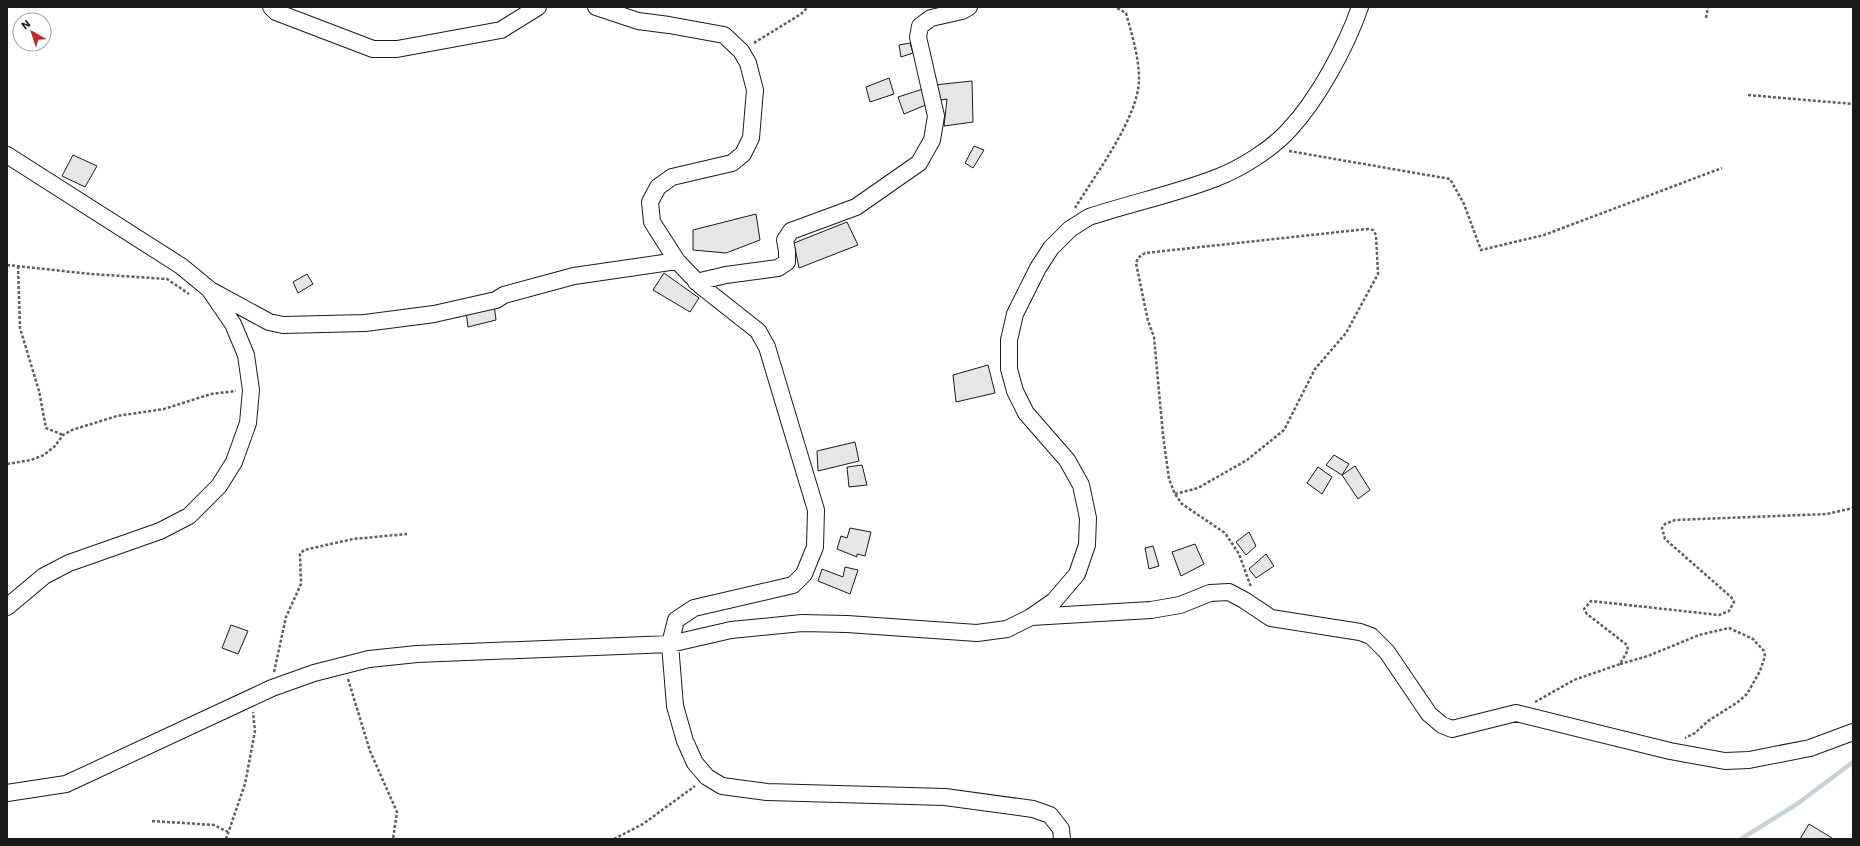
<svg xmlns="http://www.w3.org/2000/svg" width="1860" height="846" font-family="'Work Sans',sans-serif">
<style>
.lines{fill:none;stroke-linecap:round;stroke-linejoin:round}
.stream{stroke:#c6d2dc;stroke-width:4.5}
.building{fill:#e6e6e6;stroke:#1a1a1a}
.minor-casing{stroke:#1a1a1a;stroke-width:18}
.path{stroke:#5f5f5f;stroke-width:2.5;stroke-dasharray:3 2;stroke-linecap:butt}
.minor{stroke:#fff;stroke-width:16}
</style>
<rect width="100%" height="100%" fill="#fff"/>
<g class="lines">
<path class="stream" d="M1741 839 1797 804 1853 762"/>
</g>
<path class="building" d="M910 43 913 53 901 57 899 45Z
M889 78 894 94 870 102 866 87Z
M972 81 973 122 944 126 947 99 935 101 934 85Z
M923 89 928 104 904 114 898 97Z
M974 146 984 150 973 168 965 163Z
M73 155 97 166 85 187 62 176Z
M756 214 760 240 726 253 693 250V230Z
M847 222 858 245 799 268 794 243Z
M664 273 699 298 690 312 653 290Z
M307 274 313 284 298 293 293 282Z
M494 304 496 320 468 327 466 311Z
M988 365 995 393 956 402 953 375Z
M855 442 859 461 818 471 817 451Z
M1334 455 1349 464 1342 475 1326 465Z
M862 465 867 485 849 487 847 467Z
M1355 466 1370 490 1358 499 1342 475Z
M1318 467 1332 477 1322 494 1307 483Z
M850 528 871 532 865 556 857 554V557L837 549 841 536 847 538Z
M1249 532 1256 546 1246 555 1236 542Z
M1195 544 1204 564 1181 576 1172 552Z
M1153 546 1159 566 1149 569 1145 548Z
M1266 554 1274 566 1256 578 1249 569Z
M845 567 858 570 850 594 818 581 822 569 843 577Z
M231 625 248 631 238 654 222 648Z
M1809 824 1832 838V839H1800Z"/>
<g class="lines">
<g class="minor-casing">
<path id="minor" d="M271 7 276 12 373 49H397L501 30 538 7
M596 7 638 21 669 25 724 35 741 51 748 63 755 90 751 138 743 154 732 163 672 177 658 187 650 202 652 222 677 261 701 286 758 331 767 347 816 510 815 547 804 574 793 585 694 608 676 620 670 644 675 706 685 741 695 763 707 777 722 786 767 792 945 797 1033 809 1050 815 1061 829 1062 839
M7 155 181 266 209 289 233 324 246 355 251 390 248 423 234 462 219 486 189 516 160 531 69 563 44 576 7 607
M696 282 726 275 778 268 787 262V251L785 240 791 231 856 207 919 163 932 140 936 116 918 37 920 26 931 18 962 11 969 7
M212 291 269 322 283 325 365 323 434 314 496 300 504 295 574 276 677 261
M1031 617 1151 610 1180 605 1210 593 1229 592 1244 600 1271 618 1360 632 1371 636 1387 652 1429 714 1442 725 1452 729 1516 713 1670 751 1725 761 1749 760 1810 748 1853 732
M7 793 66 784 272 688 314 673 369 659 417 654 670 644 731 630 802 623 847 624 977 633 1007 629 1031 617 1054 601 1077 574 1087 545 1088 518 1081 485 1067 460 1026 413 1015 391 1009 369V340L1015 314 1038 268 1051 248 1070 229 1089 217C1131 203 1175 194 1216 178 1240 169 1272 149 1289 130 1318 99 1346 47 1360 7"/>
</g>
<path class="path" d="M1706 18 1708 7
M754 43 801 14 808 7
M1748 95 1853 104
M1289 151 1450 179 1464 204 1481 250 1544 235 1722 168
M1075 208C1095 175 1139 117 1139 79 1139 57 1132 35 1126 13L1115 7
M7 265 91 274 167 279 189 294
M18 266 20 328 39 391 46 428 63 435
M7 464 31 460 44 455 55 446 63 435 72 430 117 416 164 409 211 394 236 391
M1175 494 1198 488 1247 460 1284 430 1315 369 1346 333 1378 274 1376 235 1373 230 1367 229 1145 253 1138 258 1136 263 1148 321 1154 337 1163 435 1169 479 1175 494 1182 504 1225 533 1239 554 1251 587
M1620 664 1648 656 1699 635 1729 628 1753 639 1764 651 1765 656 1760 671 1747 694 1738 702 1708 721 1695 733 1685 738
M274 672 286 617 301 584 300 554 304 550 353 539 407 534
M348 679 370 751 397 812 393 839
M1535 702 1574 680 1620 664 1628 650 1627 645 1587 614 1584 609 1591 601 1719 615 1729 611 1734 602 1731 597 1665 539 1662 528 1665 524 1675 520 1827 514 1853 508
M152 821 214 825 228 832
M226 839 245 784 255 731 253 712
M614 839 643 824 695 786"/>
<use href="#minor" class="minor"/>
</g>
<rect width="1860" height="846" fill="none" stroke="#1a1a1a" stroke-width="16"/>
<g transform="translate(32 32) rotate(321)"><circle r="19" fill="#ffffff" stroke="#a3a3a3"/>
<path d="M0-3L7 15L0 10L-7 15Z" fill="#c62828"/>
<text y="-6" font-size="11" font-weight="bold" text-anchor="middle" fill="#1a1a1a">N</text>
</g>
</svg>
